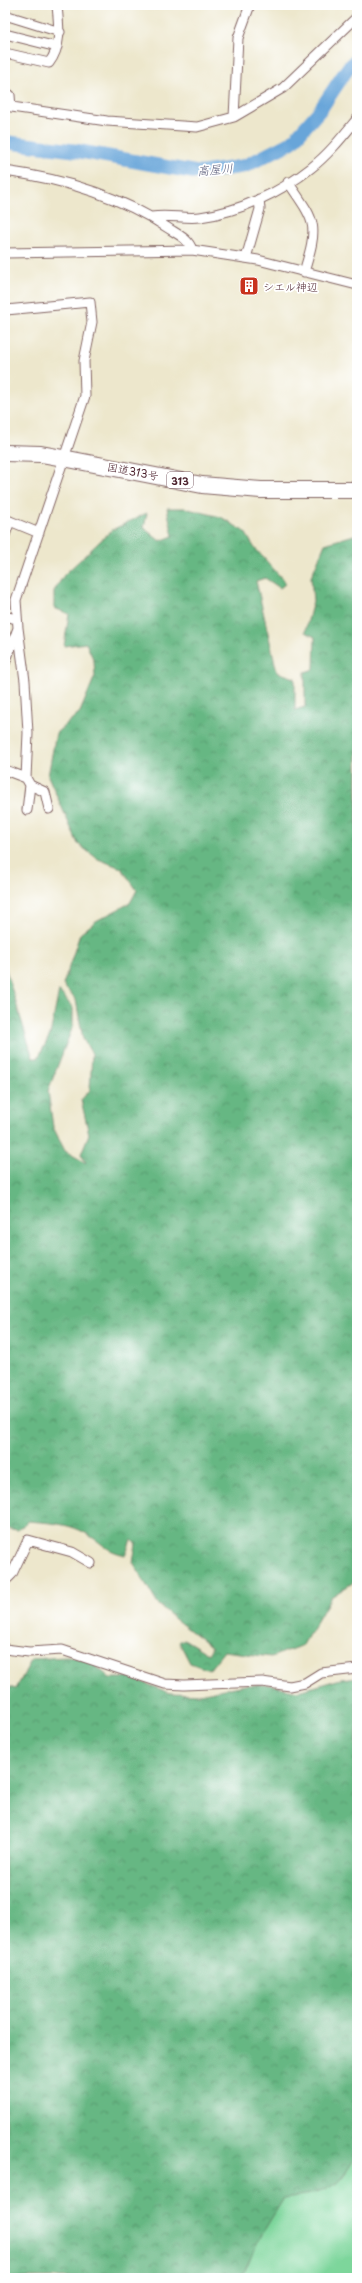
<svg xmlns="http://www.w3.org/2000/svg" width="362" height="2283" font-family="'Playpen Sans','Klee One',sans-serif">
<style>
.grass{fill:#7dd69b;stroke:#647a63}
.forest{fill:url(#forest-crowns);stroke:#586b57}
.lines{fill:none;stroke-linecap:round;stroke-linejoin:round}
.river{stroke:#68a5d9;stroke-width:14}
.minor-casing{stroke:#836563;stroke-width:11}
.trunk-casing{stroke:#836563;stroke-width:18}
.minor{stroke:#fff;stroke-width:9}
.trunk{stroke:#fff;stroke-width:16}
.labels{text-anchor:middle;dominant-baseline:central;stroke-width:3.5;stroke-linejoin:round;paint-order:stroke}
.shield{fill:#fff;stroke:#80626b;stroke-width:1}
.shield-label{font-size:10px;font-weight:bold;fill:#4a1f2b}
.poi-label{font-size:11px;fill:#4a1f2b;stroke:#fff;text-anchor:start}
.street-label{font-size:11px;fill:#4a1f2b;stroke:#fff}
.water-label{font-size:12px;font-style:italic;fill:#585b79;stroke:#fff}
</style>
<defs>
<pattern id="forest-crowns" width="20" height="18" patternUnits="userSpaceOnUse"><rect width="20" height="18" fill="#66b783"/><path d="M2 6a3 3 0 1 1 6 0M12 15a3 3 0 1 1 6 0" fill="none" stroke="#56946b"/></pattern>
</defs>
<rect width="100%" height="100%" fill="#fff"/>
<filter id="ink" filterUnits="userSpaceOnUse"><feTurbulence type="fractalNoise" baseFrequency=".025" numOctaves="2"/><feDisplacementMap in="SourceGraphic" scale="8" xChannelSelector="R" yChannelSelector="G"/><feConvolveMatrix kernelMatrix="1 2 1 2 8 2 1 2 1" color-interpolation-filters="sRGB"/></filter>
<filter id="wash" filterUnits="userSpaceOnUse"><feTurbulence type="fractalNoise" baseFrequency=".012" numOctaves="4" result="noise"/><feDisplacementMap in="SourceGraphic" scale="16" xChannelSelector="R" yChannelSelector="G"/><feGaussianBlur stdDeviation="0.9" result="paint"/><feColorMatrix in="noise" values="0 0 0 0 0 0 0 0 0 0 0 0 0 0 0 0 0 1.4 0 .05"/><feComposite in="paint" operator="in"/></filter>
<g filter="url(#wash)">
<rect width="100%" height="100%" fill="#ede7cc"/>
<path class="grass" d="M357 2137V2278H216L280 2195Z"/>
<path class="forest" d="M167 508H184L221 517 245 532 254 547 286 583 280 588 265 578 256 581 277 672 295 678V710L305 707V672L314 669 315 637 305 632 313 601 311 577 325 544 357 534V1580L331 1597 303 1645 271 1657 224 1651 209 1670 190 1663 179 1642 184 1639 208 1654 212 1647 175 1619 157 1603 133 1562 136 1544 131 1540 125 1555C105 1550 106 1546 90 1536 72 1523 49 1523 28 1521L18 1530 5 1528V967L33 1058H38L50 1035 59 991 73 1008V1026L48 1091 53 1127 65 1151 86 1163 81 1154 89 1134 81 1100 90 1090 92 1054 83 1039 76 1000 63 985 80 934 96 921 130 903 137 890 121 868 98 859 78 844 48 776 56 733 80 712 95 676 94 661 86 643 64 646 69 614 54 608V591L64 575 112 530 147 513 144 528 160 541 173 536Z
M66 1657 88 1659 110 1678H132L170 1693 199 1694 245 1685H271L298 1691 341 1679 357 1677V2154C335 2194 327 2192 284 2198L263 2232 241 2278H5V1686L16 1689 32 1659Z"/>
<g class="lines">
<path class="river" d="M5 142 78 151 200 173 245 166 292 142 320 110 348 68 357 60"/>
</g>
</g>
<g filter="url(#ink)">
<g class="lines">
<g class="minor-casing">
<path id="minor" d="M5 15 60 32
M5 34 57 47
M5 53 49 63C62 46 59 26 57 6L55 5
M5 92 10 95 11 107
M5 106 107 121 197 127 234 117 283 88 357 17
M234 117 238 38 250 5
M5 171C63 179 119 195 168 228 177 234 189 239 192 250
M288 182C316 223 319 223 304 272
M152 217C168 214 184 219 200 217 239 212 281 192 311 168 329 154 343 136 357 119
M5 253 192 250 258 260 357 285
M246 258 260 209 259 199
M5 519 39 533
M5 535 10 521
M5 616 16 619
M18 628 25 681 28 733 26 778 30 785 27 810
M5 663 18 628 16 600 85 396 84 361 92 322 90 302 6 310
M5 770 26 778
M30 785 45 792 49 809
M5 1577 8 1578 12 1574 28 1540 72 1552 91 1563
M5 1649 29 1652 62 1650 165 1684 184 1685 262 1682 290 1686 305 1683 321 1673 357 1669"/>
</g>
<g class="trunk-casing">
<path id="trunk" d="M5 453 41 454 63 458 202 485 261 490H357"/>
</g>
<use href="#minor" class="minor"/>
<use href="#trunk" class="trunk"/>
</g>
</g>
<defs>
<g id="building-square" transform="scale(1)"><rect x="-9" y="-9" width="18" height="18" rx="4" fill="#c8321e" stroke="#fff"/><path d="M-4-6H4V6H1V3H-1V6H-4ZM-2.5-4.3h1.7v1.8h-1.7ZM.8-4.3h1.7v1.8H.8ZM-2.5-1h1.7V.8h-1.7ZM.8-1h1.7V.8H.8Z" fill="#fff"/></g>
</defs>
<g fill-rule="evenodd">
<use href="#building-square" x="249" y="286"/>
</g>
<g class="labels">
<rect class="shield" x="167" y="472" width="26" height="16" rx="3"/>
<g class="shield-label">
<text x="180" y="480">313</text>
</g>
<g class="poi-label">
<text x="263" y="286">シエル神辺</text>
</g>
<g class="street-label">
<text transform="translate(133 471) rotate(11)">国道313号</text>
</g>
<g class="water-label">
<text transform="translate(215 169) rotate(-5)">高屋川</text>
</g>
</g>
<rect width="362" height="2283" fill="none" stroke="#fff" stroke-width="20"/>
</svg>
